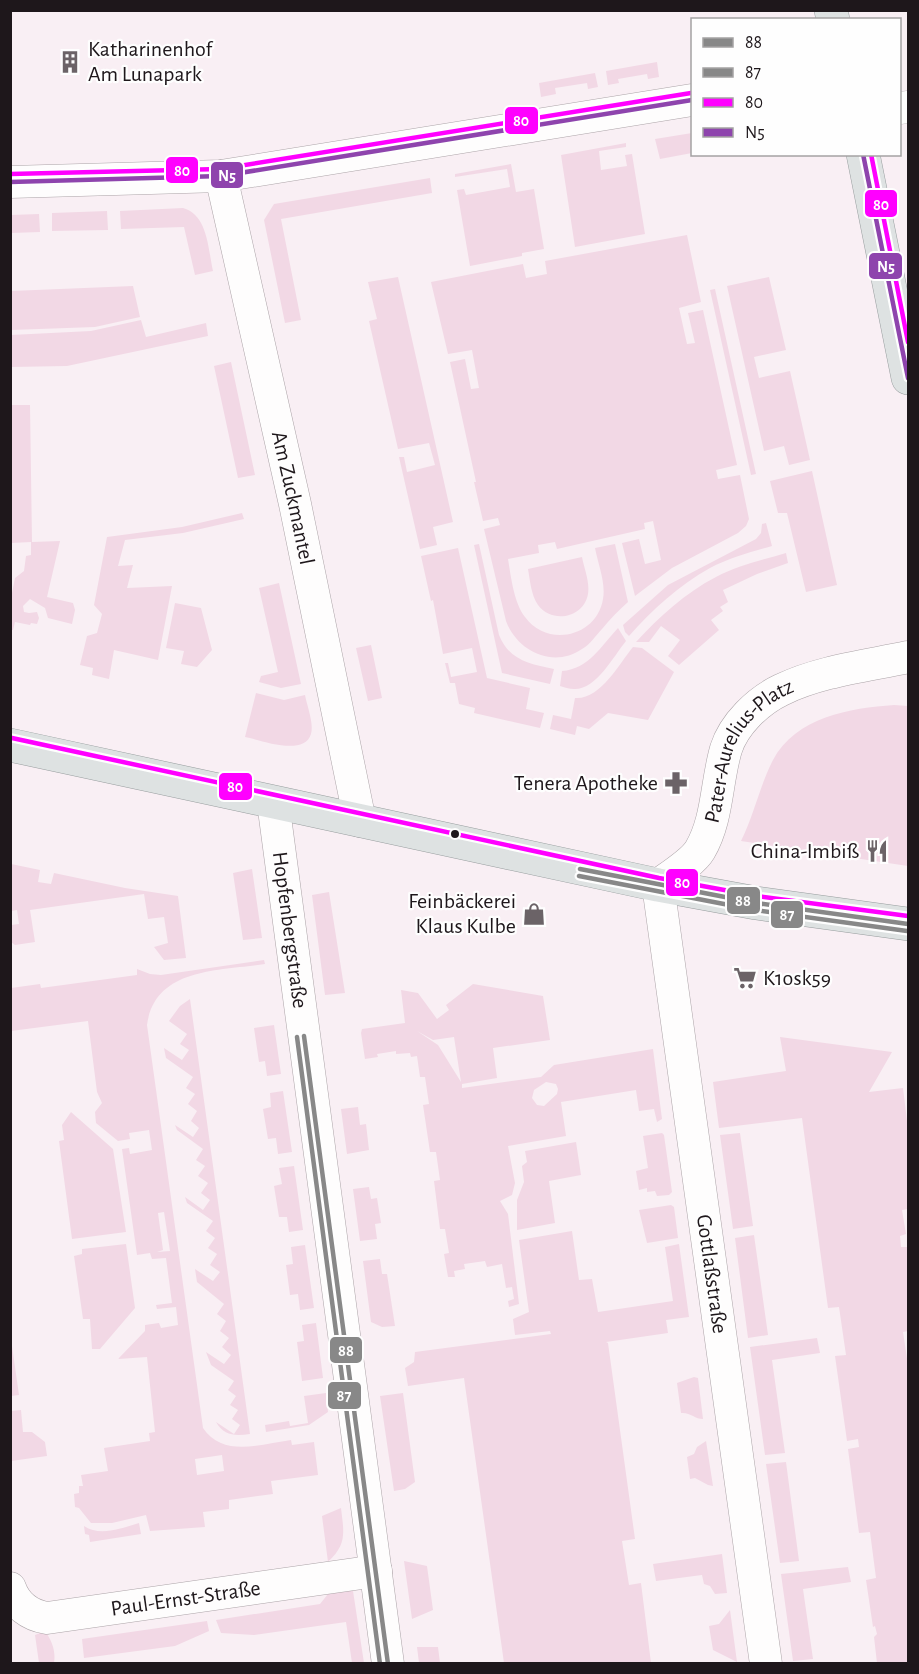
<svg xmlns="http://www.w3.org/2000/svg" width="919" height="1674" font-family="'Alegreya Sans',sans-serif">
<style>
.green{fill:#f2d8e5;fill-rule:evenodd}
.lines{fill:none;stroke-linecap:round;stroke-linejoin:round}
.minor-casing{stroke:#aca4a8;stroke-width:33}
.major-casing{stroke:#979d9e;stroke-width:34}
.minor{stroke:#fefdfd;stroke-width:32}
.major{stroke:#dee2e2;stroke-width:33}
.bus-1-casing{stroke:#fefefe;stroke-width:9}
.bus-2-casing{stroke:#fefefe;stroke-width:9}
.bus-3-casing{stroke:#fefefe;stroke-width:9}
.bus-4-casing{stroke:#fefefe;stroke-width:9}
.bus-1{stroke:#888;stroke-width:4.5}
.bus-2{stroke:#888;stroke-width:4.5}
.bus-3{stroke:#f0f;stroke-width:4.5}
.bus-4{stroke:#8e44ad;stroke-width:4.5}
.bus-dot{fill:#1e171b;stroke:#fefefe;stroke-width:2}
.labels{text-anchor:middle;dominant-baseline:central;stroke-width:4.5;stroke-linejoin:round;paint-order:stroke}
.poi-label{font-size:22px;fill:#1e171b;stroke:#fefefe;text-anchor:end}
.street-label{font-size:22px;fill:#1e171b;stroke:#fefefe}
.line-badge{stroke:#fefefe;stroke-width:2}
.badge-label{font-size:16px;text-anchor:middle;font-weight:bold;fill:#fff}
</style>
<rect width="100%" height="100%" fill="#f9eff4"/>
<path class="green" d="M657 62 659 77 648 79 647 74 618 79 619 83 608 85 606 71Z
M595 73 598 87 588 89 587 83 555 88 556 94 541 97 539 83Z
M692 133V153L660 159 655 139Z
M626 143V147L599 151 601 170 627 166 625 155 632 154 645 234 575 247 561 155Z
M511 164 516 192 534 189 544 249 522 253V256L470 266 457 190 464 189 466 195 510 187 507 169 455 177V174Z
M430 178 432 193 281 219 301 320 285 323 264 220 274 204Z
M183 208C208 215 208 249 213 271L195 275 184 227 121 229 120 211Z
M107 211 108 230 52 231V213Z
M39 214 40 232 11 233V215Z
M687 235 701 302 679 308 687 344 695 343 688 313 703 310 737 465 716 470 718 479 740 475 749 519 746 526 738 533 672 568 635 596 622 543 639 539 645 564 661 560 653 521 644 523 645 529 557 549 555 542 538 545 539 553 508 559C511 577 514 603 525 617 547 648 597 637 603 599 606 583 598 564 595 548L615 544 628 602C619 610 610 619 602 629 595 636 591 644 582 649 553 669 517 651 506 621L484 529 500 525 498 518 483 521 474 482H476L450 362 465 359 471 389 479 388 472 350 448 354 431 282 523 264 526 278 547 274 545 261Z
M398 277 453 522 433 527 437 545 420 549 399 457H404L407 472 435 465 429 443 398 449 369 321 377 319 368 282Z
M769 277 786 350 754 357 759 378 790 371 810 460 789 465 784 446 764 451 727 286Z
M133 286 140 317 95 327 11 330V291Z
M715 289 756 474 751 475 710 290Z
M141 320 146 337 206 323 208 336 67 366 11 367V335L91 331Z
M231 362 255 475 238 478 214 366Z
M11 405H30L32 542 60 541 47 597 73 603 75 610 72 624 48 618 45 608 30 599 23 606 24 612 29 613 37 612 39 618 37 624 31 623 30 625 15 622 13 630H11V598L15 578 24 571 26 556 31 555V542L11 543Z
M812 471 837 585 806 592 787 513H778L770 481Z
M242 513 244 519 183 533 125 540 118 566 133 565 127 588 172 586 158 660 114 650 109 679 92 675 93 668 80 665 87 636 97 633 102 614 94 605 107 537 182 527Z
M766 523 772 546C751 552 729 558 710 568 679 585 652 610 629 636L625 632 623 625 668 585 756 539 761 533 762 524Z
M479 544 499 635C509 660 529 664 554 669L550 684 502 673 474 545Z
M458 548 487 678 530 688 526 709 544 713 540 728 474 713 475 708 459 704 455 683H450L445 663H448L451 677 477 672 472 648 443 654 433 600 431 601 421 556Z
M786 553 788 563 757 574 723 590 728 602 720 607 723 611 711 620 719 630 679 665 668 656 680 640 661 626 649 642H636C659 617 685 593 716 577 738 565 763 560 786 553Z
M582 557C584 568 590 582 588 594 584 618 552 624 538 605 531 595 530 580 528 569Z
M279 583 301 684 281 688 259 682 261 676 278 672 259 588Z
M175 603 201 608 212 650 197 667 181 664 184 651 166 648Z
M618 628 626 641C613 657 596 690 574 689 569 689 564 687 560 686L562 671C589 669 601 646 618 628Z
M371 645 382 698 368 701 356 648Z
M633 647 642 648 674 672 648 720 608 713 589 729 577 726 575 735 550 729 553 715 571 719 575 698C600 700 619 664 633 647Z
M256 693 284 700 305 695C307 706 314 723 311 734 304 757 261 740 245 737Z
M894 705 908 706V866L741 841C754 815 760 785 773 760 796 717 850 708 894 705Z
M11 864 40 870 38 882 51 884 54 873 125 888 178 896 186 958 164 960 154 947 168 943 164 917 148 919 144 894 30 910 35 942 15 945 11 942V925L19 924 17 910 11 911Z
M252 869 262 938 243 940 233 873Z
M329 892 345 993 325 995 312 895Z
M264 960 265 964C220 971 155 967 147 1025L203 1428C223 1458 261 1444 291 1440L292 1445 314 1442 318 1475 271 1481 273 1494 229 1500V1509L203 1512 205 1527 150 1531 146 1515 112 1523H91L79 1508 75 1507 74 1494 79 1493V1486H83L81 1475 108 1471 104 1448 150 1441 149 1433 155 1432 147 1357 118 1359 145 1331V1325L159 1323 161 1328 178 1325 176 1307 157 1309 156 1305 172 1303 166 1258 152 1259 150 1253 137 1255 122 1149 129 1148 130 1154 152 1150 149 1130 129 1133 130 1139 118 1141 96 1123 95 1112 102 1103 97 1092 88 1021 11 1031V988L40 984 41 988 137 975V969L150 974 161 975ZM164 1212 170 1251 157 1252 163 1250 158 1213ZM222 1455 224 1471 197 1475 195 1459Z
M473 984 543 996 550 1040 493 1048 497 1078 462 1084V1088L541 1077 554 1065 653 1049 662 1119 657 1122 654 1109 639 1111 636 1090 561 1102 566 1136 508 1146 515 1183 512 1195 500 1201 508 1214 519 1304 509 1307 508 1301 514 1299 512 1287 506 1288 502 1264 487 1267 485 1261 464 1264 465 1269 454 1271 455 1277H448L444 1254 449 1253 445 1229H440L434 1181 440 1180 436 1152H430L423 1105 429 1104 425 1077H420L417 1056 411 1057 410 1053 396 1054V1051L377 1054 378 1057 365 1059 361 1033 362 1029 405 1023 401 990 418 993 437 1019 449 1010 446 1005ZM417 1031 433 1040 454 1037 461 1082 438 1045ZM546 1082 556 1084 558 1089 557 1094 544 1106 537 1105 532 1098 534 1090Z
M190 999 250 1434C235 1436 224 1436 216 1422L234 1434 240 1425 232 1419 238 1410 230 1405 236 1396 228 1390 234 1381 211 1365 206 1352 224 1364 231 1355 222 1347 229 1338 220 1331 226 1321 217 1314 224 1304 197 1282 195 1269 213 1281 220 1272 210 1265 217 1254 208 1248 215 1238 206 1231 213 1221 187 1203 185 1197 203 1210 210 1200 201 1193 208 1183 198 1176 205 1166 196 1160 203 1149 177 1130 175 1125 193 1137 199 1128 191 1121 197 1111 188 1104 195 1094 186 1088 193 1077 166 1058 164 1048 182 1060 189 1050 180 1044 187 1034 169 1021 180 1006Z
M274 1025 281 1074 267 1076 265 1061 259 1062 254 1028Z
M780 1037 892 1052 869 1092 903 1088 908 1129V1209L902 1210 906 1234 900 1236 901 1247H908V1331L903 1332 908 1365V1663H877L874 1637 877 1634 875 1626 873 1627 866 1580 876 1578 870 1532 859 1533 848 1449 859 1447 858 1439 847 1441 835 1356 846 1355 839 1307 828 1308 802 1118 719 1128 713 1082 786 1071Z
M283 1091 292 1152 278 1154 276 1138 268 1139 263 1109 271 1107 270 1093Z
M358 1107 360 1125 366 1124 369 1150 347 1154 341 1109Z
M71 1112 113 1149 126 1232 72 1239 59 1141 64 1140 62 1125Z
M662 1133 664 1135 672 1192 669 1195 657 1196 655 1191 647 1192V1188L639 1190 636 1171 648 1168 643 1136Z
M740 1133 753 1226 733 1229 720 1135Z
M576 1142 581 1175 549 1181 555 1223 517 1230V1200L524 1182 522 1166 527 1162 525 1151Z
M294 1166 303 1230 289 1232 287 1217H279L274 1186 282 1184 279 1168Z
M369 1187 371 1199 377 1198 381 1223 375 1224 377 1239 360 1241 353 1189Z
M671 1205 674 1207 678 1238 647 1243 639 1210Z
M572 1231 579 1280 592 1279 598 1312 673 1301 665 1247 679 1244 689 1317 666 1320 668 1333 606 1342 608 1343 635 1539 622 1541 629 1585 641 1583 651 1663H504L464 1378 408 1386 405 1368 414 1362 415 1352 551 1334 550 1331 515 1335 513 1319 529 1312 519 1240Z
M754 1235 768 1335 748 1338 735 1238Z
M126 1244 135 1308 100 1349H92L90 1319H83L74 1256 82 1254V1249Z
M305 1245 314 1308 300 1310 298 1294 290 1295 286 1265 293 1264 291 1247Z
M380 1259 382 1274H387L395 1326 382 1327 371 1322 363 1261Z
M316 1323 323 1378 302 1381 297 1342 304 1341 302 1325Z
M10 1332 19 1395 11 1396H10Z
M817 1338 820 1353 772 1360 785 1453 765 1455 750 1347Z
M694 1377 698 1378 703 1419C695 1419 690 1412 681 1413L677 1383Z
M326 1393 328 1412 309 1425 266 1432 265 1425 289 1421 290 1426 308 1423 304 1396Z
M403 1393 415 1482 405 1489 394 1491 380 1396Z
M21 1410 23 1432H32L45 1442 47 1456 11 1461V1411Z
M706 1441 713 1486 708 1485 695 1478 690 1479 687 1457 694 1454 697 1447Z
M786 1462 799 1561 780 1563 766 1464Z
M341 1508C344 1533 347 1544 328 1562L322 1516Z
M139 1523 141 1534 90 1542 89 1535 85 1534 84 1526C100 1537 122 1528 139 1523Z
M722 1554 727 1593 715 1594 710 1586 704 1584 702 1575 656 1581 653 1564Z
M404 1561 427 1566 433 1610 412 1619Z
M848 1567 851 1582 803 1589 813 1659 793 1661 781 1574Z
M346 1588 353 1591 364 1663H352L346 1622 254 1635 221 1633 216 1620 320 1604 332 1589Z
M730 1610 737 1662 713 1650 709 1626 719 1624Z
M207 1621 209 1631 175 1646 84 1658 82 1639Z
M45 1631C52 1641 56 1651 54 1663H39L35 1635Z
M417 1647H438L440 1663H419Z"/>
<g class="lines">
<g class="minor-casing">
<g id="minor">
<path d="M900 108 908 107"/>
<path id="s1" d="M221 176 295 504 360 821"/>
<path d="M10 182 221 176 692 100"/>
<path id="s2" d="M273 802 388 1664"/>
<path id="s3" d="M10 1588C16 1605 29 1615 47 1618L376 1571"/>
<path id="s4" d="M766 1664 658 885C669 877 693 862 700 850 718 819 716 783 726 749 734 724 758 701 781 690 820 671 866 666 908 657"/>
</g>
</g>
<g class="major-casing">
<path id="major" d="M831 10 833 20
M863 154 908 378
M10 745 658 885 756 903 908 924"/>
</g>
<use href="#minor" class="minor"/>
<use href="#major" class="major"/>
<g class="bus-1-casing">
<path id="bus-1" d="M580 869 756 903 908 924
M304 1036 388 1664"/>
</g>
<g class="bus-2-casing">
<path id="bus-2" d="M579 876 755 910 907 931
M297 1037 380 1664"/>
</g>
<g class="bus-3-casing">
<path id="bus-3" d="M871 154 908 342
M10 174 220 169 691 93
M12 738 659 878 757 896 908 916"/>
</g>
<g class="bus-4-casing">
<path id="bus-4" d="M863 154 908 378
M10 182 221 176 692 100"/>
</g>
<use href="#bus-1" class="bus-1"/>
<use href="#bus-2" class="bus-2"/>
<use href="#bus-3" class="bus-3"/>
<use href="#bus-4" class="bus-4"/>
</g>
<defs>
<g id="building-bare" transform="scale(1.8)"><path d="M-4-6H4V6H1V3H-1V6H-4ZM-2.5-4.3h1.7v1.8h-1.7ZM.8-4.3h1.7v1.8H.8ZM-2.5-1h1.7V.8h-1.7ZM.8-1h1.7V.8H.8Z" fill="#6b6367" stroke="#fefefe" stroke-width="2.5" paint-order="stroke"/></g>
<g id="pharmacy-bare" transform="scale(1.8)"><path d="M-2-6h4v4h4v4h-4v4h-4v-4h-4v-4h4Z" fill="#6b6367" stroke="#fefefe" stroke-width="2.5" paint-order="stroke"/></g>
<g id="restaurant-bare" transform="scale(1.8)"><path d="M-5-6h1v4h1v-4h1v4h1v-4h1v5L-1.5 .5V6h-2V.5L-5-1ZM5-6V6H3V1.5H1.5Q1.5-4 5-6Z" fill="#6b6367" stroke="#fefefe" stroke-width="2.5" paint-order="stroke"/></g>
<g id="shop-bare" transform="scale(1.8)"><path d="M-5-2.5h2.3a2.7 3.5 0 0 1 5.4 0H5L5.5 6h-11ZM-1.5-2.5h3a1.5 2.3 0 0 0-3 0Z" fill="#6b6367" stroke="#fefefe" stroke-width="2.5" paint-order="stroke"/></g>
<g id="supermarket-bare" transform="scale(1.8)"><path d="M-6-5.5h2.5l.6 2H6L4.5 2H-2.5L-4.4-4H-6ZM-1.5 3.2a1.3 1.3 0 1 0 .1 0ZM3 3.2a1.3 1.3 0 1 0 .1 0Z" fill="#6b6367" stroke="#fefefe" stroke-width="2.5" paint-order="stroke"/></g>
</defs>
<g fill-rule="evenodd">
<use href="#building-bare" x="70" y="62"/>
<use href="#pharmacy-bare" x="676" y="783"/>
<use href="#restaurant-bare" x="877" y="851"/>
<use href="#shop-bare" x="534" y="914"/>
<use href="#supermarket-bare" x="745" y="978"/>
</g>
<circle class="bus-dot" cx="455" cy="834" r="5"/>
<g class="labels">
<g class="poi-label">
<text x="88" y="49" text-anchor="start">Katharinenhof<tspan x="88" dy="25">Am Lunapark</tspan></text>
<text x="658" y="783">Tenera Apotheke</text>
<text x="859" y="851">China-Imbiß</text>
<text x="516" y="901">Feinbäckerei<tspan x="516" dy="25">Klaus Kulbe</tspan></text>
<text x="763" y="978" text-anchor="start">K1osk59</text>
</g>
<g class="street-label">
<text stroke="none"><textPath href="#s1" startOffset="330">Am Zuckmantel</textPath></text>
<text stroke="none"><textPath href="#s4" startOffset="956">Pater-Aurelius-Platz</textPath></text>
<text stroke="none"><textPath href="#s2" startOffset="129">Hopfenbergstraße</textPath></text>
<text transform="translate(712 1274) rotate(82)">Gottlaßstraße</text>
<text stroke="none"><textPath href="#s3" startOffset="190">Paul-Ernst-Straße</textPath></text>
</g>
</g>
<g class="line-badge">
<rect x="504" y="106" width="35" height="29" rx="6" fill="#f0f"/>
<rect x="165" y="156" width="34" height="28" rx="6" fill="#f0f"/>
<rect x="210" y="161" width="34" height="28" rx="6" fill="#8e44ad"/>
<rect x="864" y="189" width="34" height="29" rx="6" fill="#f0f"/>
<rect x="868" y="252" width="35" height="28" rx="6" fill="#8e44ad"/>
<rect x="218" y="772" width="35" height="29" rx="6" fill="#f0f"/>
<rect x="665" y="868" width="34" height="29" rx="6" fill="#f0f"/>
<rect x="726" y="886" width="35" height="29" rx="6" fill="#888"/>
<rect x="770" y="900" width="34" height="29" rx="6" fill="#888"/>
<rect x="329" y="1336" width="34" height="28" rx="6" fill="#888"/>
<rect x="327" y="1381" width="35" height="29" rx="6" fill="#888"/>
</g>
<g class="badge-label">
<text x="521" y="126">80</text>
<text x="182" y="176">80</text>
<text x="227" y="181">N5</text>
<text x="881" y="210">80</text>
<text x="886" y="272">N5</text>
<text x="235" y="792">80</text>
<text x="682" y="888">80</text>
<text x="743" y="906">88</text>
<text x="787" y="920">87</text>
<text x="346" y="1356">88</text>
<text x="344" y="1401">87</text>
</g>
<rect width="919" height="1674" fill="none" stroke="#1e171b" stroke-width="24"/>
<rect x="691" y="18" width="210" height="138" fill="#fefefe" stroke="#a4a2a3" stroke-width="1.5"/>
<rect x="703" y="38" width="30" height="9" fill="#888888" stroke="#a4a2a3" stroke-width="1.5"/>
<text x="745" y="48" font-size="18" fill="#1e171b">88</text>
<rect x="703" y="68" width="30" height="9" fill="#888888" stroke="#a4a2a3" stroke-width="1.5"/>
<text x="745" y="78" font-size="18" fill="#1e171b">87</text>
<rect x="703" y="98" width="30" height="9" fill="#ff00ff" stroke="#a4a2a3" stroke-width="1.5"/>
<text x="745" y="108" font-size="18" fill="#1e171b">80</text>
<rect x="703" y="128" width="30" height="9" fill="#8e44ad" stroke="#a4a2a3" stroke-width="1.5"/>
<text x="745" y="138" font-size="18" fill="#1e171b">N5</text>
</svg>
